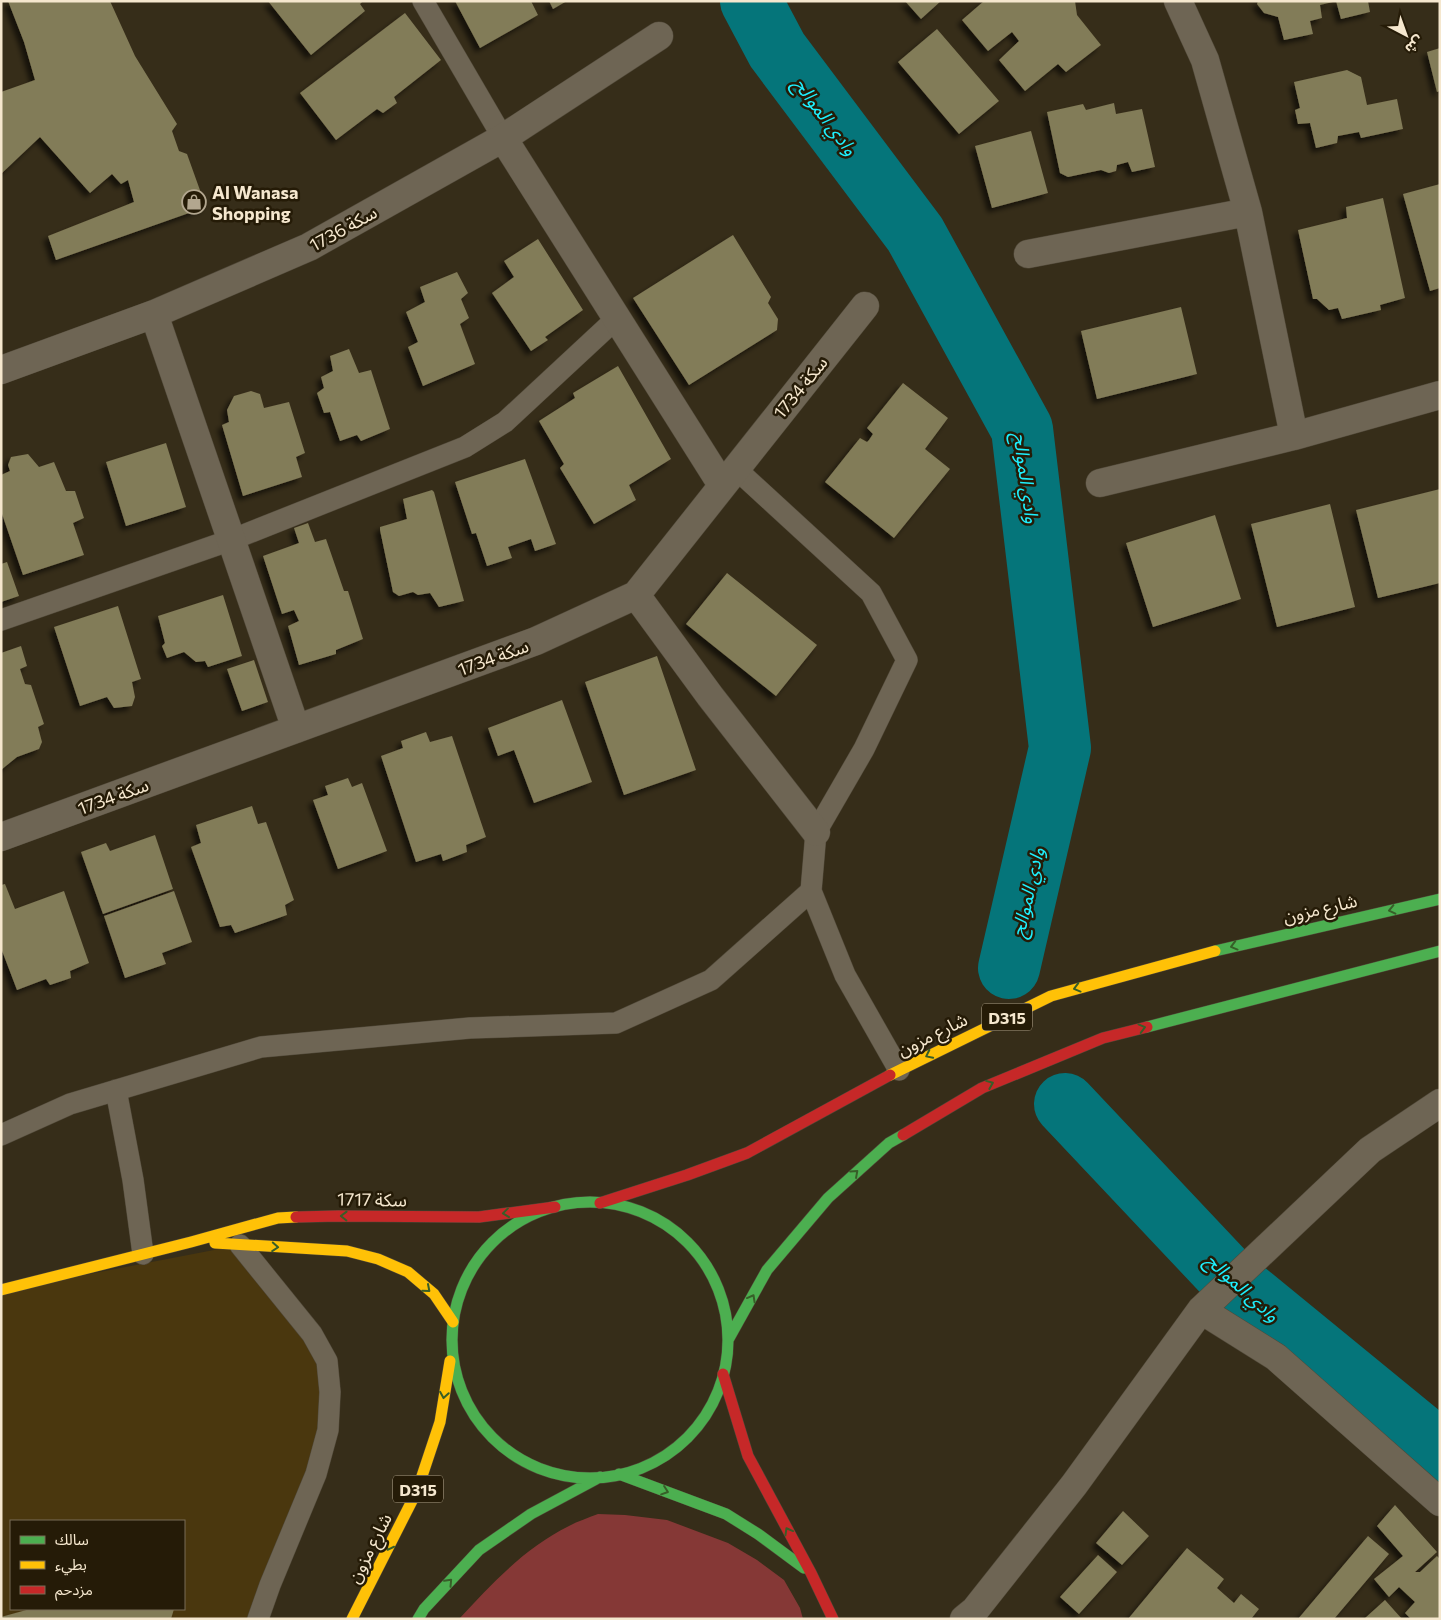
<svg xmlns="http://www.w3.org/2000/svg" width="1441" height="1620" font-family="Commissioner,'Noto Sans Arabic',sans-serif">
<style>
.built{fill:#4a370e;fill-rule:evenodd}
.green{fill:#853836}
.lines{fill:none;stroke-linecap:round;stroke-linejoin:round}
.river{stroke:#05757a;stroke-width:62}
.building{fill:#827b58;filter:url(#shadow)}
.lane-casing{stroke:#504838;stroke-width:22}
.street-casing{stroke:#504838;stroke-width:29}
.fast-casing{stroke:#504838;stroke-width:12}
.slow-casing{stroke:#504838;stroke-width:12}
.jam-casing{stroke:#504838;stroke-width:12}
.lane{stroke:#6e6554;stroke-width:21}
.street{stroke:#6e6554;stroke-width:28}
.fast{stroke:#4caf50;stroke-width:11}
.slow{stroke:#ffc107;stroke-width:11}
.jam{stroke:#c62828;stroke-width:11}
.oneway{stroke:#375e28}
.labels{text-anchor:middle;dominant-baseline:central;stroke-width:5;stroke-linejoin:round;paint-order:stroke}
.shield{fill:#251b07;stroke:#b7aa92;stroke-width:1}
.shield-label{font-size:16px;font-weight:bold;fill:#f5e7ce}
.poi-label{font-size:18px;font-weight:bold;fill:#f5e7ce;stroke:#251b07;text-anchor:start}
.street-label{font-size:18px;fill:#f5e7ce;stroke:#251b07}
.water-label{font-size:19px;font-style:italic;fill:#1ef0fe;stroke:#251b07}
</style>
<defs>
<filter id="shadow"><feDropShadow dx="-4.5" dy="4.5" stdDeviation="2.5" flood-color="#0009"/></filter>
</defs>
<rect width="100%" height="100%" fill="#362d19"/>
<path class="built" d="M240 1245 312 1334 328 1430 258 1619H1V1291ZM11 1521H184V1609H11Z"/>
<path class="green" d="M598 1514 625 1515 667 1520 728 1543 757 1560 784 1580 800 1608 803 1619H459C491 1584 526 1547 569 1526 578 1521 588 1518 598 1514Z"/>
<g class="lines">
<path class="river" d="M751 1 777 50 915 234 1022 429 1060 748 1009 968
M1065 1104 1231 1280 1440 1451"/>
</g>
<path class="building" d="M8 1H110L135 56 177 124 172 131 179 151 187 154 206 207 56 260 48 236 134 202 128 180 121 184 112 174 90 193 40 137 1 174V92L35 80 24 42Z
M268 1H363L360 4 365 11 311 55Z
M455 1H531L538 15 480 48Z
M549 1H567L553 9Z
M905 1H941L921 19Z
M984 1H1075L1077 15 1101 45 1066 72 1058 64 1025 91 999 60 1019 41 1012 32 988 51 962 20Z
M1258 1H1333V2L1320 5 1322 18 1310 21 1313 34 1284 40 1278 17 1264 13 1257 4Z
M1336 1H1368L1370 12 1341 19Z
M405 13 441 60 394 97 397 103 383 113 377 109 336 140 300 93Z
M937 29 999 101 959 134 898 62Z
M1440 48V91L1437 92 1427 52Z
M1347 70 1361 77 1367 105 1397 99 1403 129 1361 138 1359 132 1338 136 1337 143 1316 148 1310 123 1298 124 1295 110 1300 108 1294 82Z
M1114 103 1116 114 1142 109 1155 167 1132 172 1128 162 1117 165 1116 171 1109 173 1101 170 1068 177 1060 173 1047 112 1083 104 1086 110Z
M1031 131 1048 193 992 208 975 146Z
M1440 184V288L1430 291 1403 194Z
M1383 198 1405 298 1380 305 1381 310 1342 319 1338 308 1329 310 1317 299H1313L1298 230 1347 218 1346 207Z
M733 235 771 297 768 303 778 319 777 330 689 385 633 298Z
M538 239 583 310 545 337 548 340 531 351 492 293 514 277 504 261Z
M457 272 468 293 461 299 469 318 460 324 475 364 423 386 408 347 418 342 406 312 425 302 420 287Z
M1181 307 1197 374 1097 399 1081 331Z
M349 349 359 373 371 370 390 429 361 441 357 435 340 441 330 412 324 413 317 393 324 388 321 377 333 371 330 356Z
M618 366 671 459 629 485 636 500 594 524 560 468 564 464 539 421 575 398 573 393Z
M903 383 948 418 925 449 950 469 894 538 825 482 860 438 867 442 869 440 873 434 867 428Z
M251 391 260 394 264 408 289 402 305 453 296 457 302 477 243 496 222 425 229 422 227 410 234 396Z
M166 443 186 507 126 526 106 462Z
M28 454 39 467 54 462 66 491H75L84 518 73 523 84 555 23 575 1 511V475L10 471 8 465 11 457Z
M525 459 556 544 535 551 531 539 508 547 512 558 487 566 476 533 472 534 455 482Z
M1440 489V583L1378 598 1356 510Z
M432 490 434 492 464 601 439 607 430 593 418 595 413 592 399 596 393 592 380 530V527L407 519 403 499Z
M1330 504 1355 607 1277 627 1251 524Z
M1215 515 1241 599 1153 627 1126 543Z
M308 523 315 542 326 539 344 591H348L363 639 336 650V654L299 665 288 626 299 621 294 610 282 614 263 556 299 543 294 528Z
M7 562 19 596 1 602V564Z
M727 573 817 645 776 696 686 624Z
M223 595 242 656 208 667 205 661 196 662 184 652 167 658 162 646 165 643 158 616Z
M118 606 141 679 132 682 135 697 132 706 114 708 107 697 80 706 54 627Z
M21 646 27 666 20 669 25 684 31 685 44 724 38 727 42 742 39 749 17 757 1 770V653Z
M657 656 696 770 624 795 585 682Z
M254 660 268 702 242 711 227 669Z
M562 700 592 782 534 803 514 750 498 756 488 728Z
M426 732 430 742 452 736 486 837 466 845 467 852 443 861 441 854 416 862 381 756 403 748 401 741Z
M348 778 352 787 362 783 387 851 338 869 313 800 328 795 325 786Z
M252 806 258 824 266 822 294 900 285 905 287 915 235 933 231 925 220 927 191 847 201 843 196 825Z
M155 835 173 889 103 914 81 852 106 843 110 851Z
M5 884 15 909 64 891 89 963 70 971 71 978 50 985 46 979 17 990 1 948V885Z
M174 891 192 942 162 953 166 964 125 978 104 916Z
M1395 1505 1437 1552 1415 1572H1420L1437 1556 1440 1559V1619H1411L1405 1613 1415 1602 1399 1587 1389 1597 1374 1579 1403 1556 1377 1526Z
M1123 1511 1149 1536 1122 1565 1096 1543Z
M1368 1536 1389 1554 1334 1619H1298Z
M1187 1548 1224 1579 1217 1588 1234 1603 1241 1594 1259 1609 1251 1619H1128Z
M1098 1555 1117 1572 1079 1614 1060 1597Z
M1385 1600 1402 1619H1364Z
M30 1609H174L171 1619H1V1617Z"/>
<g class="lines">
<g class="lane-casing">
<path id="lane" d="M423 1 503 138
M735 468 871 593 907 660 864 749 816 832 811 891 845 975 899 1070
M1 620 231 540 465 447 505 422 617 318
M116 1090 133 1180 143 1254
M1 1135 70 1104 261 1047 470 1028 616 1023 711 980 811 891
M240 1245 312 1334 327 1361 330 1392 328 1430 316 1474 270 1585 258 1619"/>
</g>
<g class="street-casing">
<path id="street" d="M1178 1 1205 60 1248 212 1294 436
M503 138 722 485
M1028 254 1248 212
M154 314 296 729
M1 370 154 314 309 247 503 138 659 36
M1100 483 1294 436 1440 395
M636 595 710 696 816 832
M1 837 536 641 636 595 865 306
M1201 1310 1276 1357 1440 1502
M964 1619 975 1610 1074 1485 1201 1310 1370 1150 1440 1103"/>
</g>
<g class="fast-casing">
<path id="fast" d="M1215 951 1440 899
M1147 1027 1440 951
M452 1340a138 138 0 1 1 276 0a138 138 0 1 1-276 0Z
M728 1340 767 1270 828 1198 889 1143 903 1135
M619 1474 726 1514 758 1534 804 1568
M418 1619 424 1609 479 1550 531 1514 600 1477"/>
</g>
<g class="slow-casing">
<path id="slow" d="M890 1075 1051 996 1215 951
M215 1243 347 1251 378 1259 408 1272 434 1294 453 1322
M1 1290 191 1242 278 1218 296 1217
M352 1619 417 1491 440 1422 450 1361"/>
</g>
<g class="jam-casing">
<path id="jam" d="M903 1135 982 1088 1103 1038 1147 1027
M600 1203 687 1175 747 1153 890 1075
M296 1217 338 1216 479 1217 555 1207
M723 1374 748 1456 811 1573 833 1619"/>
</g>
<use href="#lane" class="lane"/>
<use href="#street" class="street"/>
<use href="#fast" class="fast"/>
<use href="#slow" class="slow"/>
<use href="#jam" class="jam"/>
</g>
<defs><path id="oneway-chevron" d="M-2-3.5L2.5 0L-2 3.5" fill="none" stroke-width="1.6" stroke-linecap="round" stroke-linejoin="round" transform="scale(1.25)"/></defs>
<g class="oneway">
<use href="#oneway-chevron" transform="translate(1392 910) rotate(167)"/>
<use href="#oneway-chevron" transform="translate(1234 946) rotate(165)"/>
<use href="#oneway-chevron" transform="translate(1077 988) rotate(165)"/>
<use href="#oneway-chevron" transform="translate(1142 1028) rotate(-15)"/>
<use href="#oneway-chevron" transform="translate(929 1055) rotate(154)"/>
<use href="#oneway-chevron" transform="translate(990 1084) rotate(-22)"/>
<use href="#oneway-chevron" transform="translate(855 1173) rotate(-42)"/>
<use href="#oneway-chevron" transform="translate(506 1213) rotate(173)"/>
<use href="#oneway-chevron" transform="translate(344 1216) rotate(-179)"/>
<use href="#oneway-chevron" transform="translate(275 1247) rotate(4)"/>
<use href="#oneway-chevron" transform="translate(427 1289) rotate(41)"/>
<use href="#oneway-chevron" transform="translate(752 1298) rotate(-61)"/>
<use href="#oneway-chevron" transform="translate(444 1395) rotate(99)"/>
<use href="#oneway-chevron" transform="translate(665 1491) rotate(19)"/>
<use href="#oneway-chevron" transform="translate(788 1531) rotate(-119)"/>
<use href="#oneway-chevron" transform="translate(389 1547) rotate(117)"/>
<use href="#oneway-chevron" transform="translate(449 1582) rotate(-47)"/>
</g>
<defs>
<g id="shop-ring" transform="scale(1.25)"><circle r="9.5" fill="#251b07" stroke="#b2a68f" stroke-width="1.5"/><path d="M-5-2.5h2.3a2.7 3.5 0 0 1 5.4 0H5L5.5 6h-11ZM-1.5-2.5h3a1.5 2.3 0 0 0-3 0Z" fill="#b2a68f"/></g>
</defs>
<g fill-rule="evenodd">
<use href="#shop-ring" x="194" y="202"/>
</g>
<g class="labels">
<g class="shield">
<rect x="982" y="1003.5" width="50" height="27" rx="4"/>
<rect x="393" y="1475.5" width="50" height="27" rx="4"/>
</g>
<g class="shield-label">
<text x="1007" y="1017">D315</text>
<text x="418" y="1489">D315</text>
</g>
<g class="poi-label">
<text x="212" y="192">Al Wanasa<tspan x="212" dy="21">Shopping</tspan></text>
</g>
<g class="street-label">
<text transform="translate(343 228) rotate(-29)">سكة 1736</text>
<text transform="translate(800 387) rotate(-51)">سكة 1734</text>
<text transform="translate(493 657) rotate(-20)">سكة 1734</text>
<text transform="translate(113 796) rotate(-20)">سكة 1734</text>
<text transform="translate(1320 908) rotate(-13)">شارع مزون</text>
<text transform="translate(932 1034) rotate(-26)">شارع مزون</text>
<text transform="translate(372 1199) rotate(1)">سكة 1717</text>
<text transform="translate(369 1548) rotate(-63)">شارع مزون</text>
</g>
<g class="water-label">
<text transform="translate(826 116) rotate(53)">وادي الموالح</text>
<text transform="translate(1027 478) rotate(82)">وادي الموالح</text>
<text transform="translate(1027 892) rotate(-77)">وادي الموالح</text>
<text transform="translate(1243 1287) rotate(42)">وادي الموالح</text>
</g>
</g>
<rect width="1441" height="1620" fill="none" stroke="#f5e7ce" stroke-width="5"/>
<rect x="10" y="1520" width="175" height="90" fill="#251b07" stroke="#786d57"/>
<rect x="20" y="1536" width="25" height="8" fill="#4caf50" stroke="#786d57"/>
<text x="55" y="1545" font-size="15" fill="#f5e7ce">سالك</text>
<rect x="20" y="1561" width="25" height="8" fill="#ffc107" stroke="#786d57"/>
<text x="55" y="1570" font-size="15" fill="#f5e7ce">بطيء</text>
<rect x="20" y="1586" width="25" height="8" fill="#c62828" stroke="#786d57"/>
<text x="55" y="1595" font-size="15" fill="#f5e7ce">مزدحم</text>
<g transform="translate(1406 35) rotate(139)" stroke="#251b07" stroke-width="4" paint-order="stroke">
<path d="M0-4L9 19L0 12L-9 19Z" fill="#f5e7ce"/>
<text y="-8" font-size="14" font-weight="bold" text-anchor="middle" fill="#f5e7ce">ش</text>
</g>
</svg>
